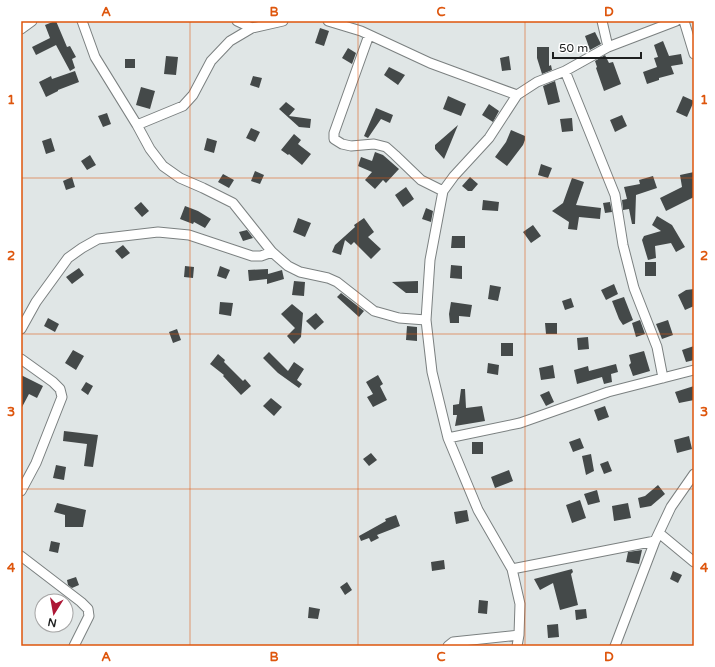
<svg xmlns="http://www.w3.org/2000/svg" width="715" height="667" font-family="'Varela Round',sans-serif">
<style>
.building{fill:#444949}
.lines{fill:none;stroke-linecap:round;stroke-linejoin:round}
.street-casing{stroke:#7b8080;stroke-width:11}
.street{stroke:#fff;stroke-width:9}
.grid{fill:none;stroke:#de560d;stroke-width:1;stroke-opacity:0.55}
.neatline{fill:none;stroke:#de560d;stroke-width:1.5}
.grid-label{font-size:13px;text-anchor:middle;font-weight:bold;fill:#de560d}
</style>
<rect width="100%" height="100%" fill="#e0e6e6"/>
<path class="building" d="M55 21H56L67 47 70 46 76 57 72 59 75 68 70 71 56 45 36 55 32 47 50 38 45 25Z
M320 28 329 31 324 46 315 43Z
M595 32 601 44 590 50 585 36Z
M663 41 669 56 681 54 683 64 671 66 674 74 659 78V80L647 84 643 72 657 67 654 58 658 57 654 45Z
M537 47H549V66L551 65 552 70 542 74 537 58Z
M348 48 356 53 352 64 342 58Z
M605 55 609 63 613 62 621 84 604 91 596 68 597 67 595 61Z
M166 56 178 57 176 75 164 74Z
M509 56 511 70 502 71 500 58Z
M125 59H135V68H125Z
M389 67 405 75 398 85 384 75Z
M75 71 79 82 58 90V91L46 97 39 82 51 76 52 79Z
M253 76 262 78 259 88 250 85Z
M555 81 560 102 548 105 543 86Z
M141 87 155 91 150 109 136 105Z
M448 96 466 104 461 116 443 109Z
M683 96 694 101 687 117 676 112Z
M286 102 295 109 289 116 311 119 310 128 299 127 279 109Z
M489 104 499 111 493 122 482 115Z
M376 108 393 115 390 123 381 119 368 138 364 136Z
M107 113 111 124 103 127 98 116Z
M622 115 627 126 615 132 610 120Z
M572 118 573 131 562 132 560 119Z
M458 125 444 159 435 149V145Z
M251 128 260 132 255 142 246 138Z
M511 130 525 136V140L523 145 507 166 495 157 506 142Z
M294 134 301 140 298 144 311 154 302 165 289 154 288 155 281 150Z
M51 138 55 151 46 154 42 141Z
M207 138 217 141 214 153 204 150Z
M375 152 383 155 399 169 386 183 383 180 375 189 365 180 372 172 358 166 361 157 372 161Z
M90 155 96 165 87 170 81 161Z
M541 164 552 168 548 178 538 175Z
M255 171 264 175 260 184 251 181Z
M694 172V197L666 211 660 198 682 187 680 175Z
M223 174 234 180 229 188 218 182Z
M653 176 657 188 636 195 635 224H632L629 209 623 210 622 200 627 199 624 187 640 184 639 180Z
M72 177 75 187 66 190 63 181Z
M470 177 478 184 472 191H468L462 186Z
M572 178 584 182 576 205 601 208 600 219 579 217 577 230 568 229 569 222 552 211 563 203Z
M406 187 414 199 403 207 395 195Z
M483 200 499 202 498 211 482 210Z
M141 202 149 211 142 217 134 208Z
M610 202 612 212 605 213 603 203Z
M185 206 198 211 211 219 205 228 194 222 193 224 180 219Z
M426 208 433 211 431 222 422 219Z
M657 216 672 225 685 247 676 252 671 243 655 246 656 258 648 260 642 240 644 236 661 231 652 225Z
M298 218 311 223 305 237 293 232Z
M364 218 374 232 368 237 381 249 371 259 354 242 351 245 345 240 341 255 332 252 335 245 355 227 354 225Z
M533 225 541 236 531 243 523 232Z
M247 230 253 238 243 241 239 232Z
M452 236H465V248H451Z
M123 245 130 253 122 259 115 251Z
M645 262H656V276H645Z
M451 265 462 266V279L450 278Z
M185 266 194 267 193 278 184 277Z
M220 266 230 270 226 279 217 276Z
M79 268 84 275 72 284 66 277Z
M268 269V274L282 270 284 279 267 284V279L249 281 248 270Z
M294 281 305 282 304 296 292 295Z
M418 281V293H406L392 282Z
M614 284 618 294 606 300 601 290Z
M490 285 501 287 498 301 488 299Z
M694 289V306L685 310 678 295 686 290Z
M341 293 364 311 359 317 337 297Z
M624 297 633 320 623 325 619 319 612 301Z
M571 298 574 307 565 310 562 301Z
M220 302 233 303 231 316 219 314Z
M451 302 472 305 470 317 459 316V323H450L449 314Z
M292 304 303 313 301 337 294 344 287 336 295 328 281 314Z
M316 313 324 322 315 330 306 321Z
M48 318 59 324 55 332 44 326Z
M640 320 645 334 636 337 632 323Z
M668 320 673 335 662 339 656 324Z
M545 323H557V334H546Z
M407 326 417 327V341L406 340Z
M177 329 181 340 173 343 169 332Z
M588 337 589 349 578 350 577 338Z
M501 343H513V356H501Z
M694 346V360L686 362 682 350Z
M73 350 84 356 76 370 65 363Z
M644 351 650 371 633 376 629 365 631 363 629 355Z
M269 352 288 371 294 362 304 369 297 380 302 384 299 388 278 373 263 358Z
M218 354 225 360 224 362 243 381 245 379 251 386 241 395 223 376 224 375 210 364Z
M488 363 499 365 498 375 487 373Z
M616 364 618 372 611 374 612 382 604 384 602 377 577 384 574 370 588 366 589 371Z
M553 365 555 378 541 380 539 368Z
M21 375 43 386 37 398 29 394 21 409Z
M378 375 383 384 380 386 387 400 373 407 367 397 373 394 366 382Z
M86 382 93 386 88 395 81 390Z
M694 386V400L679 403 675 392Z
M461 389H465L466 408 482 406 485 421 455 426 457 415H453V405L459 404Z
M549 391 554 402 546 406 540 395Z
M271 398 282 407 274 416 263 406Z
M605 406 609 417 598 421 594 410Z
M64 431 98 435 93 467 84 466 87 444 63 441Z
M689 436 692 449 677 453 674 440Z
M580 438 584 448 573 452 569 442Z
M472 442H483V454H472Z
M371 453 377 460 369 466 363 459Z
M591 454 594 471 586 475 582 456Z
M608 461 612 471 604 474 600 464Z
M56 465 66 467 64 480 53 478Z
M509 470 513 481 495 488 491 477Z
M658 485 665 494 651 506 640 508 638 498 645 496Z
M597 490 600 502 588 505 584 494Z
M580 500 586 518 572 523 566 505Z
M57 503 86 510 83 527H65V515L54 512Z
M628 503 631 518 614 521 612 506Z
M467 510 469 521 456 524 454 512Z
M396 515 400 526 377 535 379 538 371 542 369 538 361 541 359 536 386 521 385 519Z
M51 541 60 543 58 553 49 551Z
M642 550 639 564 626 562 628 552Z
M444 560 445 569 432 571 431 562Z
M572 569 573 572 571 574 578 605 560 610 553 583 540 590 534 579Z
M673 571 682 575 678 583 670 579Z
M76 577 79 585 72 588 68 585 67 580Z
M347 582 352 590 345 595 340 587Z
M479 600 488 601 487 614 478 613Z
M309 607 320 609 318 619 308 618Z
M586 609 587 618 576 620 575 610Z
M558 624 559 637 548 638 547 625Z"/>
<g class="lines">
<g class="street-casing">
<path id="street" d="M82 21 95 57 137 125 150 149 163 166 180 178 203 188 233 203 272 252 288 266 300 272 328 278 337 282 374 311 399 318 426 320
M237 21 252 28
M328 21 361 31 430 63 517 95
M602 21 608 47
M684 21 694 54
M21 29 32 21
M369 35 334 133V139L342 144 351 146 374 144 386 147 395 155 421 180 443 191
M565 71 615 195 623 245 634 288 657 347 663 378
M137 125 183 106 193 95 211 61 230 41 252 28 283 21
M21 329 36 302 68 258 82 248 98 239 158 232 189 235 252 256H261L272 252
M21 359 53 382 60 389 62 397 36 463 21 491
M448 438 520 423 608 392 694 370
M659 533 694 562
M21 556 81 602 88 609 89 616 74 646
M512 569 655 541
M448 646 453 642 519 635
M517 646 519 635 520 604 512 569 478 510 448 438 432 372 426 320 430 260 443 191 454 176 489 138 517 95 537 82 565 71 608 47 676 21
M615 646 655 541 671 507 694 474"/>
</g>
<use href="#street" class="street"/>
</g>
<path class="grid" d="M190 21V646M358 21V646M525 21V646M21 178H694M21 334H694M21 489H694"/>
<rect width="715" height="667" fill="none" stroke="#ffffff" stroke-width="44"/>
<g transform="translate(54 613) rotate(191)"><circle r="19" fill="#ffffff" stroke="#a5a5a5"/>
<path d="M0-3L7 15L0 10L-7 15Z" fill="#ad1736"/>
<text y="-6" font-size="11" font-weight="bold" text-anchor="middle" fill="#1d1f1f">N</text>
</g>
<path d="M553 52v6h88v-6" fill="none" stroke="#1d1f1f" stroke-width="2"/>
<text x="559" y="52" font-size="12" fill="#1d1f1f" stroke="#ffffff" stroke-width="3" paint-order="stroke">50 m</text>
<rect x="22" y="22" width="671" height="623" class="neatline"/>
<g class="grid-label">
<text x="106" y="16">A</text>
<text x="274" y="16">B</text>
<text x="441" y="16">C</text>
<text x="609" y="16">D</text>
<text x="11" y="104">1</text>
<text x="704" y="104">1</text>
<text x="11" y="260">2</text>
<text x="704" y="260">2</text>
<text x="11" y="416">3</text>
<text x="704" y="416">3</text>
<text x="11" y="572">4</text>
<text x="704" y="572">4</text>
<text x="106" y="661">A</text>
<text x="274" y="661">B</text>
<text x="441" y="661">C</text>
<text x="609" y="661">D</text>
</g>
</svg>
